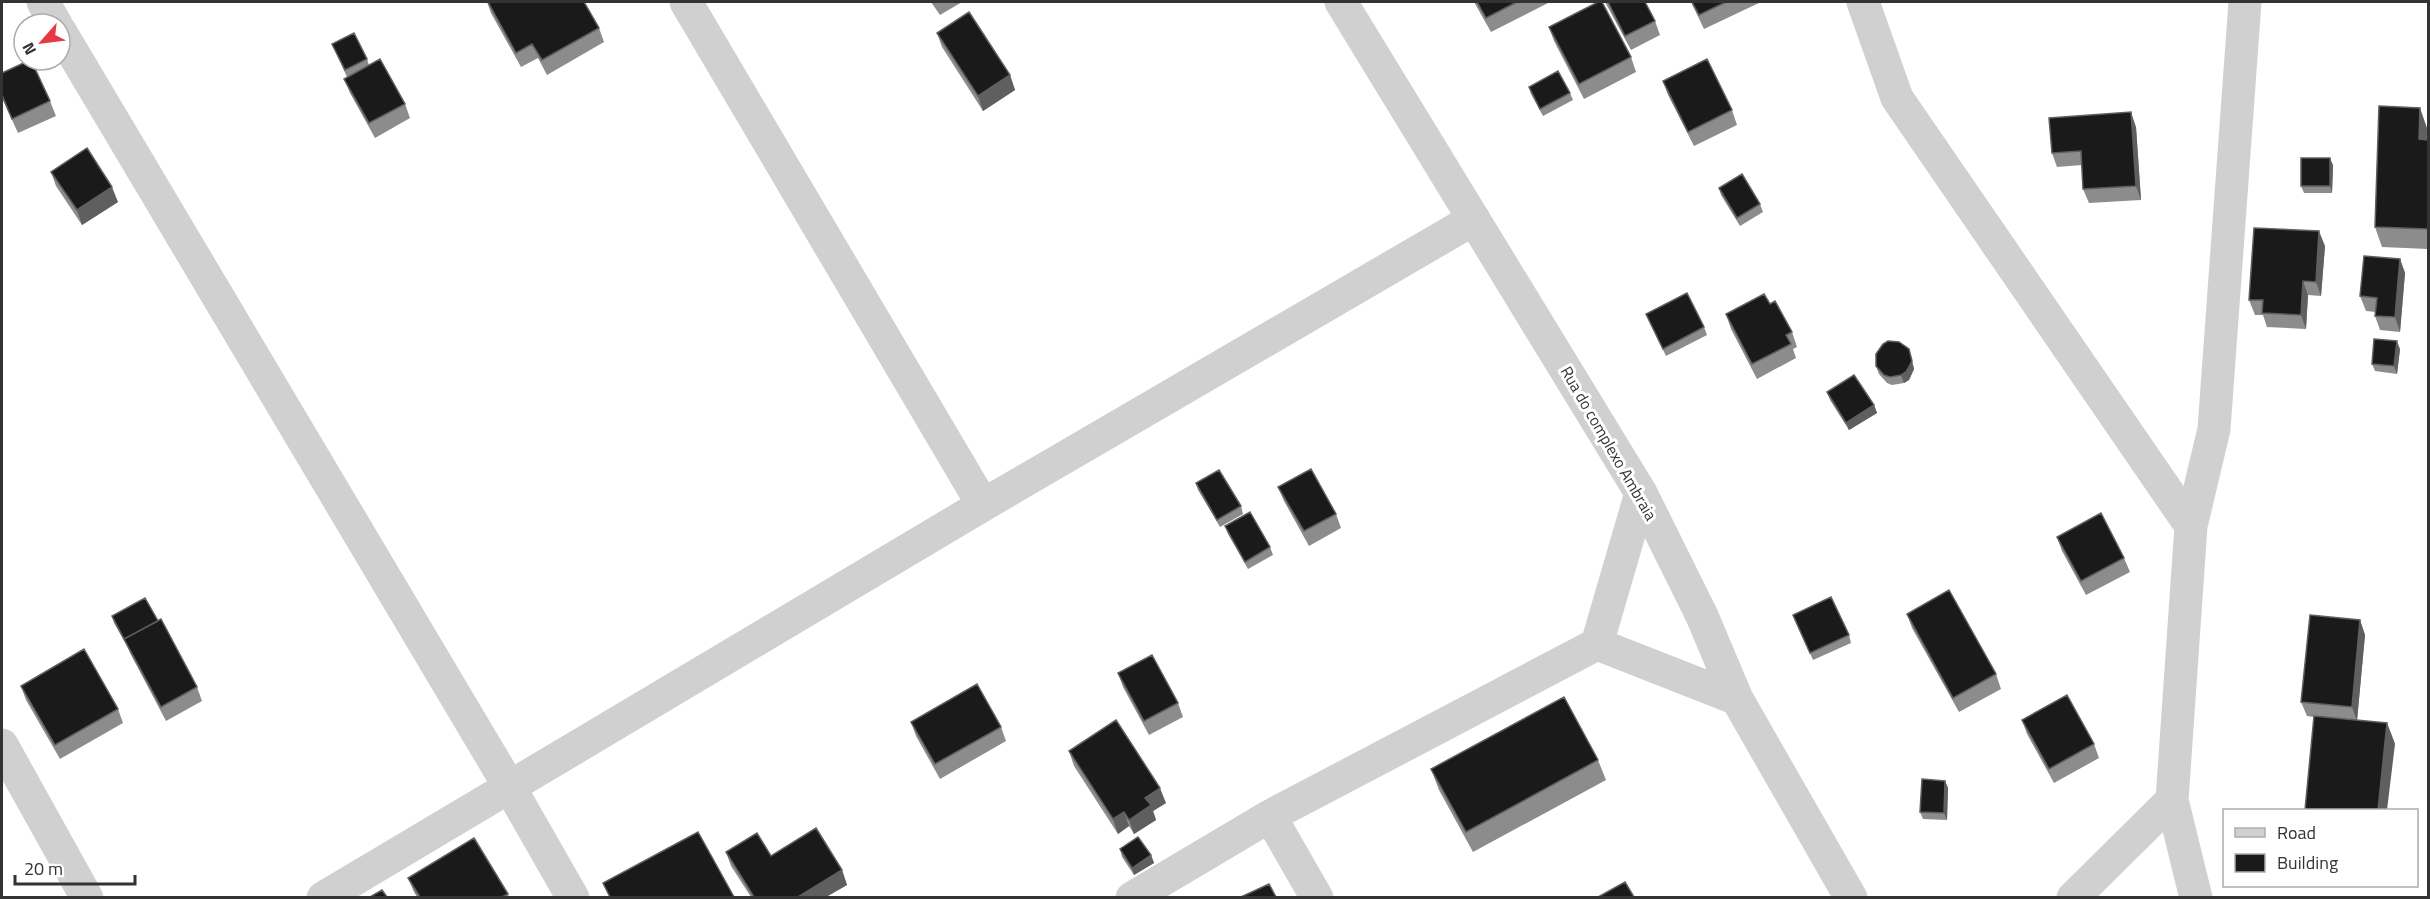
<svg xmlns="http://www.w3.org/2000/svg" width="2430" height="899" font-family="'Titillium Web',sans-serif">
<style>
.lines{fill:none;stroke-linecap:round;stroke-linejoin:round}
.minor{stroke:#d0d0d0;stroke-width:33}
.wall{fill:#8c8c8c}
.shaded-wall{fill:#5f5f5f}
.building{fill:#1a1a1a;stroke:#5f5f5f;stroke-width:1.5}
.labels{text-anchor:middle;dominant-baseline:central;stroke-width:6;stroke-linejoin:round;paint-order:stroke}
.street-label{font-size:16px;fill:#333;stroke:#fff}
</style>
<rect width="100%" height="100%" fill="#fff"/>
<g class="lines">
<path class="minor" d="M43 2 56 24
M686 2 983 505
M1341 2 1641 493 1702 616 1737 699 1851 898
M1863 2 1897 98 2191 526
M60 31 509 786 573 898
M1597 644 1737 699
M2 745 87 898
M1270 816 1317 898
M323 898 983 505 1474 219
M1132 898 1270 816 1597 644 1641 493
M2073 898 2172 800
M2196 898 2172 800 2191 526 2214 429 2245 2"/>
</g>
<path class="wall" d="M487 2H584L599 28 604 42 547 75 538 58 521 67 491 13Z
M931 2H962L940 15Z
M1474 2H1550L1491 32Z
M1605 2H1645L1655 21 1660 35 1631 50Z
M1691 2H1761L1704 29Z
M1549 27 1631 57 1636 72 1584 99 1554 41Z
M937 33 1010 75 1015 90 983 111 942 47Z
M332 44 367 59 369 65 405 104 410 118 375 138 350 93 344 79 347 77Z
M2 73 50 101 56 116 18 133 2 98Z
M1663 81 1732 110 1737 125 1694 146 1668 95Z
M1529 87 1570 93 1573 100 1543 116 1531 94Z
M2136 127 2141 200 2089 203 2083 189 2082 165 2057 167 2052 153Z
M2427 128V140H2428V249L2382 247 2375 227Z
M2333 165 2332 193H2304L2301 186Z
M51 172 118 202 82 225 56 186Z
M1719 188 1760 204 1763 212 1740 226 1721 195Z
M2325 246 2321 296 2308 295 2306 329 2267 327 2263 315H2255L2249 300Z
M2400 259 2405 273 2400 332 2380 330 2375 316 2376 312 2366 311 2360 296Z
M1770 304 1792 332 1797 347 1793 349 1796 358 1757 379 1731 329 1726 314Z
M1646 314 1704 327 1707 335 1666 356Z
M1909 349 1914 369 1909 380 1904 383 1892 385 1887 383 1879 374 1876 366Z
M2400 349 2397 374 2375 371 2372 364Z
M1827 392 1874 405 1877 413 1849 430 1830 400Z
M1196 483 1241 506 1243 514 1220 527 1198 490Z
M1278 487 1336 514 1341 528 1309 546 1284 501Z
M1225 526 1270 547 1273 555 1248 569 1228 534Z
M2057 537 2124 558 2130 572 2086 595 2062 551Z
M1907 614 1996 674 2001 689 1959 712 1912 628Z
M1793 615 1849 635 1851 643 1813 660Z
M112 616 158 621 197 687 202 701 166 721 130 653 127 646 114 623Z
M2360 620 2365 635 2357 720 2387 723 2395 744 2314 717 2307 716 2301 702Z
M1118 673 1178 703 1183 717 1149 735 1123 687Z
M21 686 118 709 123 723 60 759 26 700Z
M2022 720 2094 744 2099 758 2054 783 2027 734Z
M911 722 1001 727 1006 741 940 779 916 736Z
M1069 751 1166 803 1153 811 1156 820 1134 834 1129 826 1118 834 1074 766Z
M1598 760 1606 780 1473 852 1439 790 1431 769Z
M1945 781 1948 788 1947 820 1923 819 1920 812Z
M1120 849 1151 855 1154 863 1134 875 1122 857Z
M726 852 771 856 842 870 847 885 826 897H751L731 866Z
M408 878 508 894 509 897H417L414 892Z"/>
<path class="shaded-wall" d="M1010 75 1015 90 983 111 978 96Z
M2420 108 2427 128 2426 160 2419 139Z
M2131 112 2136 127 2141 200 2136 186Z
M2330 158 2333 165 2332 193 2330 186Z
M112 187 118 202 82 225 77 210Z
M2319 231 2325 246 2321 296 2316 282Z
M2400 259 2405 273 2400 332 2395 317Z
M2303 281 2308 295 2306 329 2301 315Z
M2397 341 2400 349 2397 374 2394 366Z
M1909 349 1914 369 1909 380 1904 383 1901 375Z
M1874 405 1877 413 1849 430 1846 423Z
M2360 620 2365 635 2357 721 2352 707Z
M2387 723 2395 744 2387 810H2378Z
M1945 781 1948 788 1947 820 1944 813Z
M1160 788 1166 803 1153 811 1156 820 1134 834 1129 820 1145 798Z
M1124 812 1129 826 1118 834 1113 819Z
M1151 855 1154 863 1134 875 1132 868Z
M842 870 847 885 826 897H798Z"/>
<path class="building" d="M488 2H584L599 28 542 60 532 44 516 53Z
M1477 2H1517L1486 18Z
M1598 2H1602L1631 57 1579 84 1549 27Z
M1608 2H1645L1655 21 1625 36Z
M1692 2H1726L1699 15Z
M969 12 1010 75 978 96 937 33Z
M354 33 367 59 345 70 332 44Z
M380 59 405 104 369 123 344 79Z
M1707 59 1732 110 1688 132 1663 81Z
M30 60H31L50 101 12 119 2 95V73Z
M1558 71 1570 93 1540 109 1529 87Z
M2379 106 2420 108 2419 139 2428 140V229L2375 227Z
M2131 112 2136 186 2083 189 2081 151 2052 153 2049 118Z
M87 148 112 187 77 210 51 172Z
M2301 158H2330V186H2301Z
M1742 174 1760 204 1737 218 1719 188Z
M2254 228 2319 231 2316 282 2303 281 2301 315 2262 313 2263 300H2249Z
M2364 256 2400 259 2395 317 2375 316 2377 298 2360 296Z
M1687 293 1704 327 1663 349 1646 314Z
M1764 294 1770 304 1775 301 1792 332 1786 335 1791 344 1752 364 1726 314Z
M2374 339 2397 341 2394 366 2372 364Z
M1888 341 1899 342 1909 349 1912 361 1906 372 1901 375 1890 377 1884 375 1876 366V354L1883 344Z
M1854 375 1874 405 1846 423 1827 392Z
M1311 469 1336 514 1304 531 1278 487Z
M1219 470 1241 506 1217 520 1196 483Z
M1250 512 1270 547 1245 562 1225 526Z
M2101 513 2124 558 2081 581 2057 537Z
M1949 590 1996 674 1953 698 1907 614Z
M1831 597 1849 635 1810 653 1793 615Z
M145 598 158 621 124 639 112 616Z
M2310 615 2360 620 2352 707 2301 702Z
M161 619 197 687 161 707 124 639Z
M84 649 118 709 55 745 21 686Z
M1152 655 1178 703 1144 721 1118 673Z
M977 684 1001 727 935 764 911 722Z
M2067 695 2094 744 2049 769 2022 720Z
M1564 697 1598 760 1466 832 1431 769Z
M2314 716 2387 723 2378 810H2305Z
M1116 720 1160 788 1145 798 1151 805 1129 820 1124 812 1113 819 1069 751Z
M1922 779 1945 781 1944 813 1920 812Z
M816 828 842 870 798 897H754L726 852 757 833 771 856Z
M698 832 734 897H610L603 883Z
M1138 837 1151 855 1132 868 1120 849Z
M474 838 508 894 502 897H420L408 878Z
M1625 882 1634 897H1598Z
M1269 884 1276 897H1241Z
M382 890 387 897H370Z"/>
<g class="labels">
<g class="street-label">
<text transform="translate(1609 443) rotate(60)">Rua do complexo Ambraia</text>
</g>
</g>
<rect width="2430" height="899" fill="none" stroke="#333333" stroke-width="6"/>
<rect x="2223" y="809" width="195" height="78" fill="#ffffff" stroke="#adadad" stroke-width="1.5"/>
<rect x="2235" y="828" width="30" height="9" fill="#d0d0d0" stroke="#adadad" stroke-width="1.5"/>
<text x="2277" y="839" font-size="18" fill="#333333">Road</text>
<rect x="2235" y="854" width="30" height="18" fill="#1a1a1a" stroke="#adadad" stroke-width="1.5"/>
<text x="2277" y="869" font-size="18" fill="#333333">Building</text>
<g transform="translate(42 42) rotate(242)"><circle r="28" fill="#ffffff" stroke="#adadad" stroke-width="1.5"/>
<path d="M0-4.5L10 22L0 15L-10 22Z" fill="#e63946"/>
<text y="-9" font-size="16" font-weight="bold" text-anchor="middle" fill="#333333">N</text>
</g>
<path d="M15 875v9h120v-9" fill="none" stroke="#333333" stroke-width="3"/>
<text x="24" y="875" font-size="18" fill="#333333" stroke="#ffffff" stroke-width="4.5" paint-order="stroke">20 m</text>
</svg>
